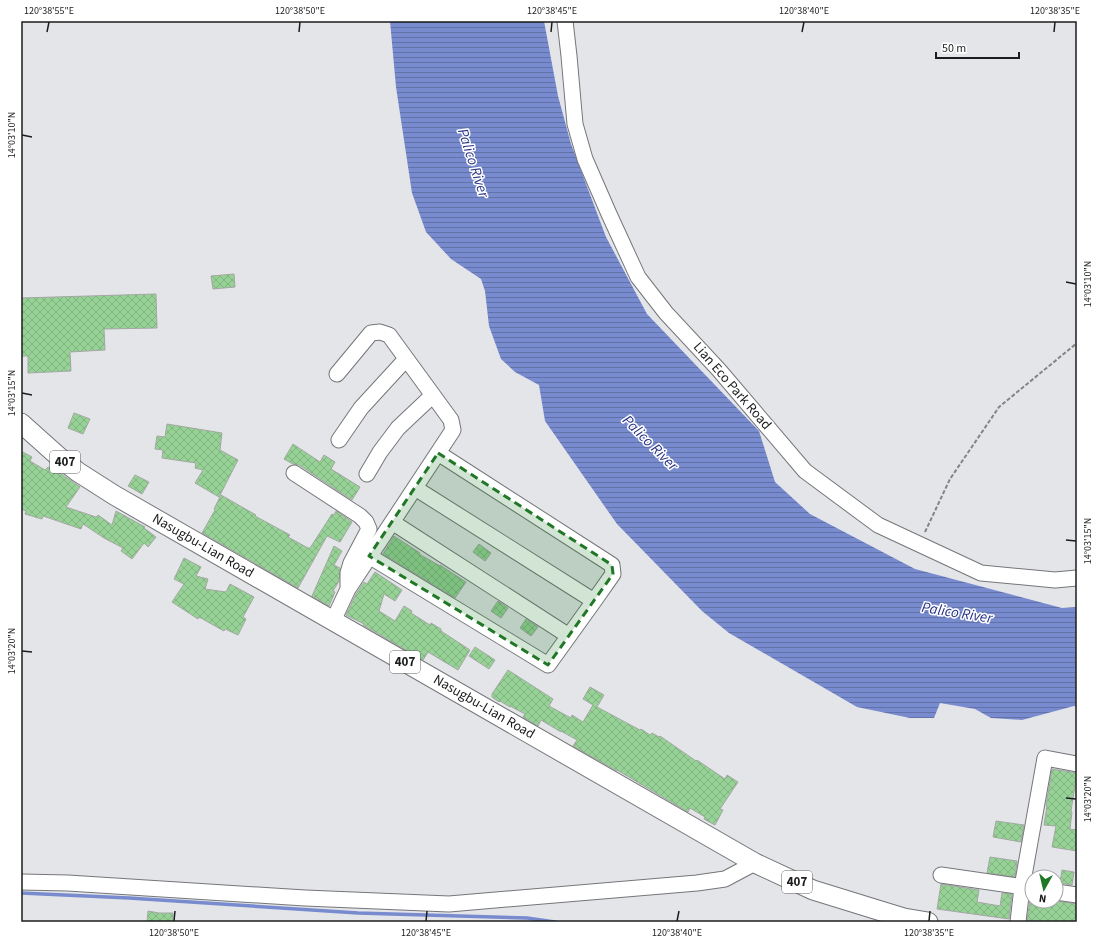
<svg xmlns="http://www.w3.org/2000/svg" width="1098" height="943" font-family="'Source Sans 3',sans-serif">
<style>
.water{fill:url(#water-rules)}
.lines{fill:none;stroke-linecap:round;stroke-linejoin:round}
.stream{stroke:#788bcf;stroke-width:3.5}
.building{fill:url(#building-cross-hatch);stroke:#a4a7a4}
.minor-casing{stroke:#747679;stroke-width:17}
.major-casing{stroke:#747679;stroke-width:21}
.path{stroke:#838486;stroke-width:2;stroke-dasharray:4 2;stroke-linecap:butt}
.minor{stroke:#fff;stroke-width:15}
.major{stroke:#fff;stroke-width:19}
.marked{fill:#207826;fill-opacity:0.2;stroke:#207826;stroke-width:3;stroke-dasharray:8 5;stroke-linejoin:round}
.ticks{fill:none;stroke:#1b1c1d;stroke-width:1.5}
.labels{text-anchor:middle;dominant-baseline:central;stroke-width:3;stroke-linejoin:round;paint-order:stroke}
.shield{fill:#fff;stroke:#5f6061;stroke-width:1}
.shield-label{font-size:13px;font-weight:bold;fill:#1b1c1d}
.street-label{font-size:14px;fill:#1b1c1d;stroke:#fff}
.water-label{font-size:15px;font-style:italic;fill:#283485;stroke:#fff}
.neatline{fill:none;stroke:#1b1c1d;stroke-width:1.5}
.ticks-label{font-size:10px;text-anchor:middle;fill:#1b1c1d}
</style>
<defs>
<pattern id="water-rules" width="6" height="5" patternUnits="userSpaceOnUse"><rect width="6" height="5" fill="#788bcf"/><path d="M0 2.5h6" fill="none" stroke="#6271a7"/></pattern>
<pattern id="building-cross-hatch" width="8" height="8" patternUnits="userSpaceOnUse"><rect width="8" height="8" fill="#96d295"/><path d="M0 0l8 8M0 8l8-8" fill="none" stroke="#81b480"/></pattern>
</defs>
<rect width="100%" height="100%" fill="#e4e5e9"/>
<path class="water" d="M390 21H544L558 96 571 144 606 237 647 314 759 431 775 482 810 514 915 569 1062 608 1077 607V707L1074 706 1022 720 991 718 975 709 940 703 934 718H910L857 707 729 633 702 611 617 524 545 421 539 385 515 372 501 359 489 326 485 291 481 279 451 259 426 232 412 193 396 87Z"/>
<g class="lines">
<path class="stream" d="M21 893 129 898 358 913 527 918 555 922"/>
</g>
<path class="building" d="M234 274 235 287 213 289 211 276Z
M156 294 157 328 104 329 105 350 70 352 71 371 28 373V356H21V298Z
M74 413 90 419 83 434 68 428Z
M167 424 222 433 220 450 238 460 219 497 195 483 203 470 195 468 196 463 162 458 163 450 155 449 157 436 165 437Z
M293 444 320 462 324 455 335 462 331 469 360 487 352 500 299 465 293 464 284 459Z
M21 451 32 457 30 461 45 470 48 467 59 474 60 473 80 487 66 507 96 517 98 515 112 525 116 511 145 527 144 528 156 537 148 547 144 543 132 559 121 551 123 548 104 538 83 524 81 529 43 516 42 519 25 514 26 511 21 509Z
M135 475 149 482 142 494 128 486Z
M221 495 256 515 255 516 290 535 288 537 308 548H310L332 514 334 515 336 511 352 522 340 542 327 536 298 588 202 533 215 510 214 509Z
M394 536 420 553 419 554 440 566V565L466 582 455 598 383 554Z
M479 544 491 553 485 561 473 552Z
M334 546 342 551 334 565 340 568 339 581 333 591 335 592 329 606 312 596Z
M184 558 201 567 196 576 208 579 205 589 226 592 230 584 254 597 243 617 246 619 238 635 225 629 224 631 199 617 198 619 172 602 184 584 174 579Z
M375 572 402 590 395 601 384 594 379 611 395 621 404 606 412 611 411 613 430 625 431 623 441 629V631L470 650 458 670 428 652 423 660 363 625 364 624 346 615 356 594 364 582 367 584Z
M498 601 508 608 501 618 491 611Z
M526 619 538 627 531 636 520 628Z
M475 647 495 660 489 669 469 656Z
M508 670 553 699 549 706 571 718 572 715 583 722 593 705 583 699 590 687 604 695 597 707 640 730 641 729 650 735 652 733 659 737 660 736 696 761 697 760 725 779 727 775 738 782 720 809 723 810 715 825 704 819 705 817 690 808 688 812 617 770V771L573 746 577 740 561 731V732L541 720 538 726 523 717 525 714 510 706V707L500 701 499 702 492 697V694Z
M1052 769 1077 773 1071 811 1072 812 1070 829 1077 830V851L1052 847 1056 826 1044 825 1047 806H1046Z
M996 821 1024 825 1021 842 993 837Z
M990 857 1017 861 1015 877 987 873Z
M1062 870 1074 872 1072 885 1060 883Z
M941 884 979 890 977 902 1000 906 1002 893 1012 894 1009 919 937 909Z
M1030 900H1032V901L1056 903 1057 901 1077 904V922H1041L1027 920Z
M148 911 159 913H173V922H147Z"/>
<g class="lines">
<g class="minor-casing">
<path id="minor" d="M565 21 569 56 575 124 585 159 609 214 638 277 666 313 719 370 805 471 878 525 981 573 1055 580 1077 578
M339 440 361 408 406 359
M294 473 360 516 366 522 369 529 351 563 348 573V586
M367 474 380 452 398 428 433 395
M415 488 594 601
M392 522 569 636
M369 556 548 665 594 601 613 574 612 565 438 453
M333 621 348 589 453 430 451 420 389 335 380 332 371 333 337 374
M941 875 1031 888
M21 882 68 883 305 898 449 904 697 883 725 879 755 863
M1056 892 1077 895
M1018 922 1022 887 1045 758 1077 764"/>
</g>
<g class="major-casing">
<path id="major" d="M21 423 59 457 78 472 114 495 755 863 813 890 881 911 904 918 928 922"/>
</g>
<path class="path" d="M925 532 950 479 999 407 1077 343"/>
<use href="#minor" class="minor"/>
<use href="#major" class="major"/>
</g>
<path class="marked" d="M438 453 612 565 613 574 548 665 369 556Z"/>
<path class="ticks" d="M47 32 49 22M299 32 300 22M551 32 552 22M802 32 804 22M1054 32 1055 22M22 135 32 137M1066 282 1076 284M22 393 32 395M1066 540 1076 541M22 651 32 652M1066 798 1076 799M174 921 175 911M426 921 427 911M677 921 679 911M929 921 930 911"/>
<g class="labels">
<g class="shield">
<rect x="50" y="451" width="30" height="22" rx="3"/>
<rect x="390" y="651" width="30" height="22" rx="3"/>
<rect x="782" y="871" width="30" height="22" rx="3"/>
</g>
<g class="shield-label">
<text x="65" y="462">407</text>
<text x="405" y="662">407</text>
<text x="797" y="882">407</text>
</g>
<g class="street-label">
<text transform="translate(732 386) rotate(49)">Lian Eco Park Road</text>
<text transform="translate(203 546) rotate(30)">Nasugbu-Lian Road</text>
<text transform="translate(484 707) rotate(30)">Nasugbu-Lian Road</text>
</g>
<g class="water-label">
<text transform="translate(473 163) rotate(72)">Palico River</text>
<text transform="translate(650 443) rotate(45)">Palico River</text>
<text transform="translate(957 613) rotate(9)">Palico River</text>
</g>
</g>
<rect width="1098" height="943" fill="none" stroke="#ffffff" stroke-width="44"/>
<g transform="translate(1044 889) rotate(188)"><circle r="19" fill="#ffffff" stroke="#a4a4a5"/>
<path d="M0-3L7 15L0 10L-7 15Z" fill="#207826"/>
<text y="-6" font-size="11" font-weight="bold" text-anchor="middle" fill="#1b1c1d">N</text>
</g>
<path d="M936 52v6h83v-6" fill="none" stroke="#1b1c1d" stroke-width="2"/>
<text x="942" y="52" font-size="12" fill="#1b1c1d" stroke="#ffffff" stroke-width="3" paint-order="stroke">50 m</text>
<rect x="22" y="22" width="1054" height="899" class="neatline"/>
<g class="ticks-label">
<text x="49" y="14">120°38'55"E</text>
<text x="300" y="14">120°38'50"E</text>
<text x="552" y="14">120°38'45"E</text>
<text x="804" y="14">120°38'40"E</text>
<text x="1055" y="14">120°38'35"E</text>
<text transform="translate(11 135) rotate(-90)" y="4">14°03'10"N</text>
<text transform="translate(1087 284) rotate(-90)" y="4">14°03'10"N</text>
<text transform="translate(11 393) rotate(-90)" y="4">14°03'15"N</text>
<text transform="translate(1087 541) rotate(-90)" y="4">14°03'15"N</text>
<text transform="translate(11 651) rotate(-90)" y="4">14°03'20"N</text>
<text transform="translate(1087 799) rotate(-90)" y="4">14°03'20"N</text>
<text x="174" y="936">120°38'50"E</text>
<text x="426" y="936">120°38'45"E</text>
<text x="677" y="936">120°38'40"E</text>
<text x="929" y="936">120°38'35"E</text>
</g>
</svg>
